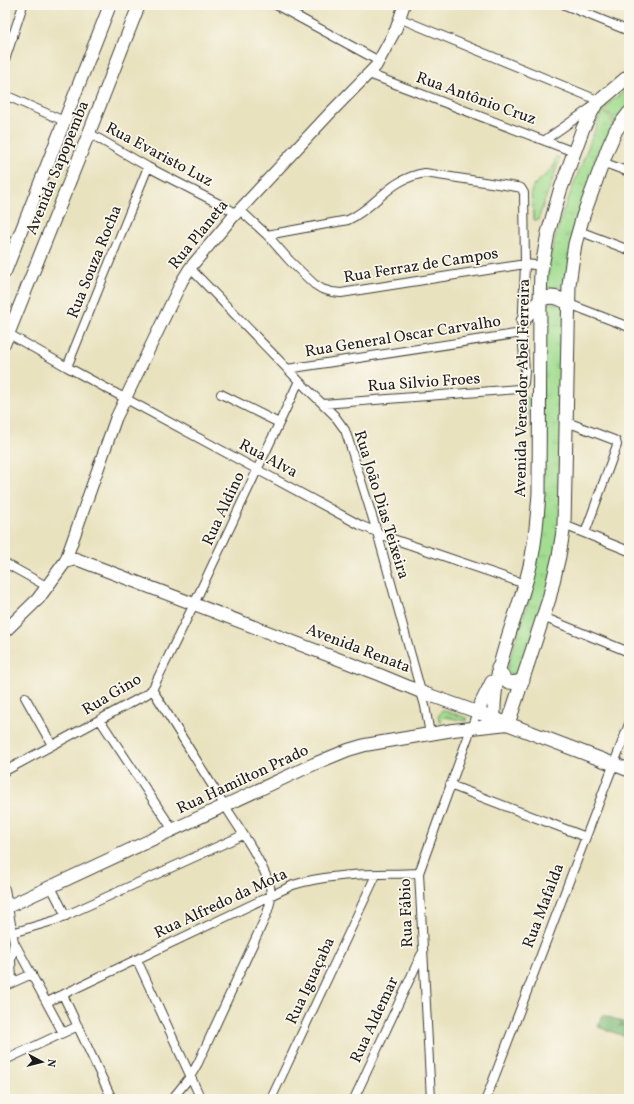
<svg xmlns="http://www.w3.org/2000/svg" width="634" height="1104" font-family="Vollkorn,serif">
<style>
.grass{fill:url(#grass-tufts);stroke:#5f7c56}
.forest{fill:url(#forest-firs);stroke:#4e6c4c}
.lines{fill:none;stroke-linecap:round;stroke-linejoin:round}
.minor-casing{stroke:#3b3a34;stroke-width:10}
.tertiary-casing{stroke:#3b3a34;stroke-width:13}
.secondary-casing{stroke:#3b3a34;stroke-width:14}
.primary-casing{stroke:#3b3a34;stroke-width:15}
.minor{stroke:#fff;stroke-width:8}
.tertiary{stroke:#fff;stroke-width:11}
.secondary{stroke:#fff;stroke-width:12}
.primary{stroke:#fff;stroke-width:13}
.labels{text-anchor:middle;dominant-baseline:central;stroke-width:3.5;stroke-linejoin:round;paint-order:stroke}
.street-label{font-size:16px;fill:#1c1c1c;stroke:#fbf7ec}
</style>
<defs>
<pattern id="grass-tufts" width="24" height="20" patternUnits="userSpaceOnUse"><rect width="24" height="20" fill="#a2dd91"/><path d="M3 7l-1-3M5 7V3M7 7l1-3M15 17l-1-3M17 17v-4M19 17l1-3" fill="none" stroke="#8bbd7c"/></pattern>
<pattern id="forest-firs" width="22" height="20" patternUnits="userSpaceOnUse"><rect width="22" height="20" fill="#81bc7b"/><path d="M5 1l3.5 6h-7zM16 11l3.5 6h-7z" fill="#699864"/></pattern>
</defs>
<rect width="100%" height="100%" fill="#fbf7ec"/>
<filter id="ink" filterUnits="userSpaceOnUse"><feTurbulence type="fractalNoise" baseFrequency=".025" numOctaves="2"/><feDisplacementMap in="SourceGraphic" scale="8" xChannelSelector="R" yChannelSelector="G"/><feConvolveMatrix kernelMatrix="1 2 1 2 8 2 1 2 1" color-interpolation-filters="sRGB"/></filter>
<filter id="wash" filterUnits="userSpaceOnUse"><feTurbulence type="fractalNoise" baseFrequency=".012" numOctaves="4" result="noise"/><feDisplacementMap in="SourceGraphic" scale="16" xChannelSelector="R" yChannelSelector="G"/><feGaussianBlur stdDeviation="0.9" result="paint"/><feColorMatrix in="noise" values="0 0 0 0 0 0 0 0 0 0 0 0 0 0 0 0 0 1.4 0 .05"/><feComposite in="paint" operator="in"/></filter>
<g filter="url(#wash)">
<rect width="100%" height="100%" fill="#e9e2bf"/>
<path class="grass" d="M629 87V111L616 122 604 107Z
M603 109 616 126 564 289 545 287 552 249 563 212Z
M556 156 560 158 538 220H534L531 192 533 186 553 168Z
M542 303H565L562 523 545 607 518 676 506 673 517 634 531 595 543 517Z
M529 397 528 419H521L519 398Z
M442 710 467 718V721L445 717 440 722 438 717Z"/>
<path class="forest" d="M603 1015 629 1024V1038L598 1027Z"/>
</g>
<g filter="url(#ink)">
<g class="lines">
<g class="minor-casing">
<path id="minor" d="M276 5 379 61
M565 5 629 31
M399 18 600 101
M5 35 13 37
M5 60 23 5
M369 74 574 152
M5 95 64 121
M89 133 148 167 229 209 236 214
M545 140 592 107
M602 162 629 172
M240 210 267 235 290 261 314 284 322 289 332 292 341 293 525 264 535 265 542 268
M579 231 629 250
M267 235 348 220C378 206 388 179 425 173L517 187 521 188 524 193 525 264 522 333 525 371 524 383 518 389 323 404
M190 268 299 381 334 415 345 430 350 445 377 532 425 706 430 734
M569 304 629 327
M9 334 67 367 360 525 393 539 525 584
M67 367 148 167
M287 369 522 333
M221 394 279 423
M567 422 614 440 616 441 617 445 585 533
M564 525 629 551
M5 563 48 587
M543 617 629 652
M152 689C176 728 201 767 225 806 240 829 260 858 269 883 273 895 270 905 266 916L198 1063 190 1077 172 1099
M25 697 52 745
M100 720 173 830
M5 771 147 694 153 688 194 604 299 381
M450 785 586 837
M51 887 66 916
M5 889 14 942 63 1033
M12 933 56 920 243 835
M137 960 201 1099
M12 982 11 960 14 942
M5 986 32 974
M63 995 112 1099
M47 1002 293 885C334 872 376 875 419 873
M5 1060 78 1026
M271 1099 376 875
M354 1099 421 955
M431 1099 419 873 477 712
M486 1099 629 724"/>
</g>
<g class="tertiary-casing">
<path id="tertiary" d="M65 562 116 418 182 281 190 268 232 218 331 112 376 66 396 29 404 5"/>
</g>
<g class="secondary-casing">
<path id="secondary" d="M5 272 110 5
M5 342 89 133 139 5
M5 631 38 599 65 562 76 559 380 675 421 692 477 712
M5 908 314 764 348 750 365 745 453 730 508 724"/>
</g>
<g class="primary-casing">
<path id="primary" d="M523 321C535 302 547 288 569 304
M498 668C504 681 508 686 523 680
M492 682 477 712 629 770
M494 719C492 668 515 623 528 574 535 548 537 520 539 493L540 301 541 272 548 233 560 191 583 128 596 104 629 76
M508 724 549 599 559 556 564 525 569 285 572 263 575 244 583 216 608 148 616 130 629 113"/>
</g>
<use href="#minor" class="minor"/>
<use href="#tertiary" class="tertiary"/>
<use href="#secondary" class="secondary"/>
<use href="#primary" class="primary"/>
</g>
</g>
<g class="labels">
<g class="street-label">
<text transform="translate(476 99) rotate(20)">Rua Antônio Cruz</text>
<text transform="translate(159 155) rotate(28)">Rua Evaristo Luz</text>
<text transform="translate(58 168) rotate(-68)">Avenida Sapopemba</text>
<text transform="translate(199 235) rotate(-51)">Rua Planeta</text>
<text transform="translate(95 262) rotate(-68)">Rua Souza Rocha</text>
<text transform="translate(421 266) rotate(-9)">Rua Ferraz de Campos</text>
<text transform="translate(403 337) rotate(-9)">Rua General Oscar Carvalho</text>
<text transform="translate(424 383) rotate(-4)">Rua Silvio Froes</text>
<text transform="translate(523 388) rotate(-89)">Avenida Vereador Abel Ferreira</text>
<text transform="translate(268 459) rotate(28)">Rua Alva</text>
<text transform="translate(381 505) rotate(73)">Rua João Dias Teixeira</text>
<text transform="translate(224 509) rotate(-65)">Rua Aldino</text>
<text transform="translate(358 649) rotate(21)">Avenida Renata</text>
<text transform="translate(112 695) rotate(-31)">Rua Gino</text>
<text transform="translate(243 780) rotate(-25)">Rua Hamilton Prado</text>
<text transform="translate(221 904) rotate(-25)">Rua Alfredo da Mota</text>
<text transform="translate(544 906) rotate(-69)">Rua Mafalda</text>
<text transform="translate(407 913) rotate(-92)">Rua Fábio</text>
<text transform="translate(311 981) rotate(-65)">Rua Iguaçaba</text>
<text transform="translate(375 1020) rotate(-65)">Rua Aldemar</text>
</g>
</g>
<rect width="634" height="1104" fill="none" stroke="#fbf7ec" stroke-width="20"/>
<g transform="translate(42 1062) rotate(97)" stroke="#fbf7ec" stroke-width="3" paint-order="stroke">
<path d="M0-3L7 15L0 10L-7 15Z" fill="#1c1c1c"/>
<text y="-6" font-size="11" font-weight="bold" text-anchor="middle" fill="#1c1c1c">N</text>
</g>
</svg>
